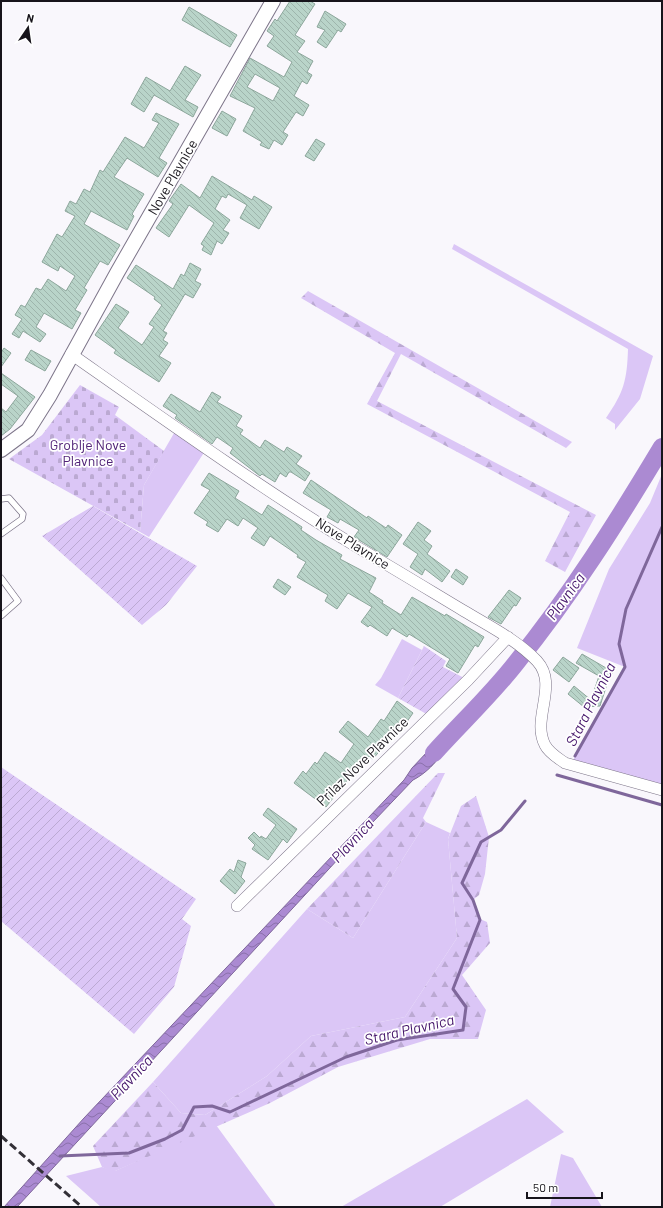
<svg xmlns="http://www.w3.org/2000/svg" width="663" height="1208" font-family="Barlow,sans-serif">
<style>
.grass{fill:#dbc6f6}
.forest{fill:url(#forest-firs)}
.cemetery{fill:url(#cemetery-stones)}
.garden{fill:url(#garden-furrows)}
.water{fill:url(#water-waves);stroke:#7f679b}
.lines{fill:none;stroke-linecap:round;stroke-linejoin:round}
.stream{stroke:#7f679b;stroke-width:3}
.river{stroke:#ab8ad2;stroke-width:18}
.building{fill:url(#building-back-hatch);stroke:#8ca69b;fill-rule:evenodd}
.service-casing{stroke:#7d7589;stroke-width:7}
.minor-casing{stroke:#7d7589;stroke-width:12}
.tertiary-casing{stroke:#7d7589;stroke-width:16}
.service{stroke:#fff;stroke-width:5.5}
.minor{stroke:#fff;stroke-width:11}
.tertiary{stroke:#fff;stroke-width:14}
.rail{stroke:#333037;stroke-width:3;stroke-dasharray:8 4;stroke-linecap:butt}
.labels{text-anchor:middle;dominant-baseline:central;stroke-width:3.5;stroke-linejoin:round;paint-order:stroke}
.street-label{font-size:14px;fill:#17141b;stroke:#fff}
.park-label{font-size:14px;fill:#512378;stroke:#fff}
.water-label{font-size:15px;font-style:italic;fill:#44146a;stroke:#fff}
</style>
<defs>
<pattern id="forest-firs" width="22" height="20" patternUnits="userSpaceOnUse"><rect width="22" height="20" fill="#dbc6f6"/><path d="M5 1l3.5 6h-7zM16 11l3.5 6h-7z" fill="#bba9d2"/></pattern>
<pattern id="cemetery-stones" width="16" height="16" patternUnits="userSpaceOnUse"><rect width="16" height="16" fill="#dbc6f6"/><path d="M2 7V4a2 2 0 0 1 4 0v3zM10 15v-3a2 2 0 0 1 4 0v3z" fill="#bba9d2"/></pattern>
<pattern id="garden-furrows" width="10" height="10" patternUnits="userSpaceOnUse"><rect width="10" height="10" fill="#dbc6f6"/><path d="M-1 1l2-2M0 10L10 0M9 11l2-2" fill="none" stroke="#bba9d2"/></pattern>
<pattern id="water-waves" width="16" height="10" patternUnits="userSpaceOnUse"><rect width="16" height="10" fill="#ab8ad2"/><path d="M0 5q4-4 8 0t8 0" fill="none" stroke="#8a70aa"/></pattern>
<pattern id="building-back-hatch" width="6" height="6" patternUnits="userSpaceOnUse"><rect width="6" height="6" fill="#b9d4c9"/><path d="M-1 5l2 2M0 0l6 6M5-1l2 2" fill="none" stroke="#9eb5ac"/></pattern>
</defs>
<rect width="100%" height="100%" fill="#f9f7fc"/>
<path class="grass" d="M454 244 653 356 640 399 615 430V424L606 418C624 392 627 380 628 349L452 249Z
M177 428 207 448 149 537 140 532 144 485Z
M662 474V790L571 764 625 667 577 648 609 569 650 503Z
M402 639 422 650 398 698 375 685 381 678Z
M426 822 450 833 448 839 457 938 405 1017 311 1036 267 1076 205 1115 181 1113 153 1082 307 909 353 938Z
M527 1099 564 1132 440 1207H341Z
M216 1125 276 1207H101L66 1176 102 1167 115 1171Z
M561 1154 573 1158 602 1207H550Z"/>
<path class="forest" d="M308 291 572 442 566 448 401 354 377 401 596 515 565 572 545 561 570 512 367 404 395 353 301 298Z
M438 773H445L423 818 426 822 353 938 307 909Z
M476 796 489 837 485 874 479 895 473 900 480 919 487 922 490 943 462 975 486 1010 478 1039H430L338 1067 270 1103 113 1172 102 1167 93 1146 153 1082 181 1113 205 1115 267 1076 311 1036 405 1017 457 938 448 839 461 806Z"/>
<path class="cemetery" d="M80 385 119 407 115 415 164 451 144 485 140 532 9 459 42 435Z"/>
<path class="garden" d="M93 506 197 566 166 605 142 625 42 536Z
M424 646 446 661 443 667 468 680 430 716 398 698Z
M1 767 196 899 182 919 191 926 174 987 134 1034 1 921Z"/>
<path class="water" d="M444 734 450 736C446 753 429 772 413 780L352 844 17 1207H4L84 1118 404 780 412 768Z"/>
<g class="lines">
<path class="stream" d="M575 756 625 667 619 644 626 609 662 527
M557 775 662 805
M60 1156 129 1153 165 1139 182 1130 194 1107 212 1106 230 1112 346 1057 397 1040 463 1030 466 1007 453 989 480 920 473 900 462 883 481 842 501 830 525 801"/>
<path class="river" d="M434 753C461 723 491 695 516 663 571 595 617 522 662 447"/>
</g>
<path class="building" d="M290 1H310L315 4 295 35 305 41 297 52 313 61 307 72 312 75 307 84 302 81 294 96 309 105 303 116 296 112 283 132 288 135 282 145 274 140 269 149 260 145 262 142 243 131 255 108 230 96 250 58 284 77 292 62 267 46 274 36 267 31 275 19 277 21ZM255 74 280 88 273 101 247 87Z
M189 7 237 35 230 47 182 20Z
M325 11 346 24 341 32 338 30 326 48 317 42 325 30 317 27Z
M185 66 201 75 185 100 198 107 193 117 154 95 144 112 131 104 146 77 170 91Z
M222 111 236 119 227 136 212 128Z
M156 113 179 124 159 158 167 163 158 177 127 158 114 177 144 194 132 214 134 216 127 230 91 211 84 224 120 245 108 265 100 261 84 288 87 290 75 310 81 313 72 329 44 313 36 327 46 334 40 342 23 331 19 338 12 334 22 319 15 315 21 305 25 307 36 288 41 290 48 279 66 291 75 276 60 266 58 271 42 262 57 234 62 237 75 216 65 211 70 201 76 204 84 189 90 192 100 170 103 172 125 137 144 148 159 123 152 120Z
M316 139 325 144 314 161 305 156Z
M212 176 252 200 254 196 272 207 259 229 240 218 247 205 228 194 226 198 222 196 215 209 230 220 223 230 229 233 222 244 217 241 211 255 202 250 204 246 201 244 214 223 189 205 169 237 156 228 173 204 169 201 181 184 200 198Z
M190 263 201 269 195 281 201 284 193 298 185 294 163 331 167 333 163 340 168 343 159 356 171 363 159 382 114 353 116 350 95 335 116 304 129 312 118 328 142 345 154 327 149 324 162 305 154 299 155 297 127 278 136 265 173 289 181 274 184 276Z
M4 348 11 353 1 367V353Z
M31 350 51 361 45 371 25 360Z
M1 373 35 397 10 429 1 436V408L6 412 18 396 1 384Z
M212 392 221 397 217 402 242 416 236 426 243 430 240 434 260 448 265 440 284 452 287 447 302 456 296 464 310 473 305 481 291 472H289L286 477 280 473 275 482 262 474 260 476 230 453 233 448 217 437 212 444 175 418 177 415 163 406 171 394 200 412Z
M209 473 239 491 235 498 262 515 268 505 302 527 301 530 316 540 342 555 340 559 376 578 369 592 383 601 382 603 401 615 412 597 445 616 446 614 484 637 478 647 475 645 458 673 446 666 450 659 409 634 407 637 392 628 387 636 370 625 368 627 361 622 372 607 348 593 337 609 325 601 328 595 297 577 306 562 297 557 298 555 270 536 264 546 251 538 258 528 243 518 238 526 227 519 218 532 206 525 208 522 194 513 210 490 201 485Z
M311 480 367 518 368 516 386 528 388 525 402 535 387 557 354 537 359 530 340 519 338 523 327 517 331 510 303 493Z
M418 522 431 531 424 540 432 546 427 554 450 571 442 582 425 569 422 575 410 567 418 554 403 544Z
M456 569 468 577 463 585 451 577Z
M278 579 291 587 285 595 273 587Z
M509 590 521 598 516 606 514 605 501 624 488 617Z
M582 654 613 672 608 681 600 706 584 707 568 694 574 686 591 700 599 676 576 663Z
M563 657 579 668 569 682 553 670Z
M397 701 413 713 404 726 401 724 388 744 386 743 373 759 369 756 355 776 352 774 326 807 294 783 303 771 306 774 315 762 317 764 325 752 341 763 354 744 339 732 348 721 368 737 381 719 384 721Z
M268 808 297 829 287 843 283 839 268 860 252 849 255 845 248 838 254 832 260 838 261 836 266 839 276 825 263 815Z
M238 860 246 863 241 877 245 881 235 894 220 881 230 869 234 872Z"/>
<g class="lines">
<g class="service-casing">
<path id="service" d="M1 499 9 498 23 514 22 519 1 534
M1 578 18 601 1 616"/>
</g>
<g class="minor-casing">
<path id="minor" d="M71 354C165 420 259 487 357 547 393 568 429 590 464 611 489 626 517 640 537 661 559 685 531 719 545 745 549 753 558 758 565 763L662 790
M237 906 468 680 508 637"/>
</g>
<g class="tertiary-casing">
<path id="tertiary" d="M1 450 28 430 50 395 117 273 273 1"/>
</g>
<use href="#service" class="service"/>
<use href="#minor" class="minor"/>
<use href="#tertiary" class="tertiary"/>
<path class="rail" d="M1 1136 82 1207"/>
</g>
<g class="labels">
<g class="street-label">
<text transform="translate(172 177) rotate(-60)">Nove Plavnice</text>
<text transform="translate(353 543) rotate(32)">Nove Plavnice</text>
<text transform="translate(362 761) rotate(-44)">Prilaz Nove Plavnice</text>
</g>
<g class="park-label">
<text x="88" y="444">Groblje Nove<tspan x="88" dy="16">Plavnice</tspan></text>
</g>
<g class="water-label">
<text transform="translate(565 596) rotate(-54)">Plavnica</text>
<text transform="translate(590 704) rotate(-63)">Stara Plavnica</text>
<text transform="translate(352 840) rotate(-47)">Plavnica</text>
<text transform="translate(409 1029) rotate(-13)">Stara Plavnica</text>
<text transform="translate(131 1077) rotate(-47)">Plavnica</text>
</g>
</g>
<rect width="663" height="1208" fill="none" stroke="#17141b" stroke-width="4"/>
<g transform="translate(28 28) rotate(13)" stroke="#ffffff" stroke-width="3" paint-order="stroke">
<path d="M0-3L7 15L0 10L-7 15Z" fill="#17141b"/>
<text y="-6" font-size="11" font-weight="bold" text-anchor="middle" fill="#17141b">N</text>
</g>
<path d="M527 1192v6h75v-6" fill="none" stroke="#17141b" stroke-width="2"/>
<text x="533" y="1192" font-size="12" fill="#17141b" stroke="#ffffff" stroke-width="3" paint-order="stroke">50 m</text>
</svg>
